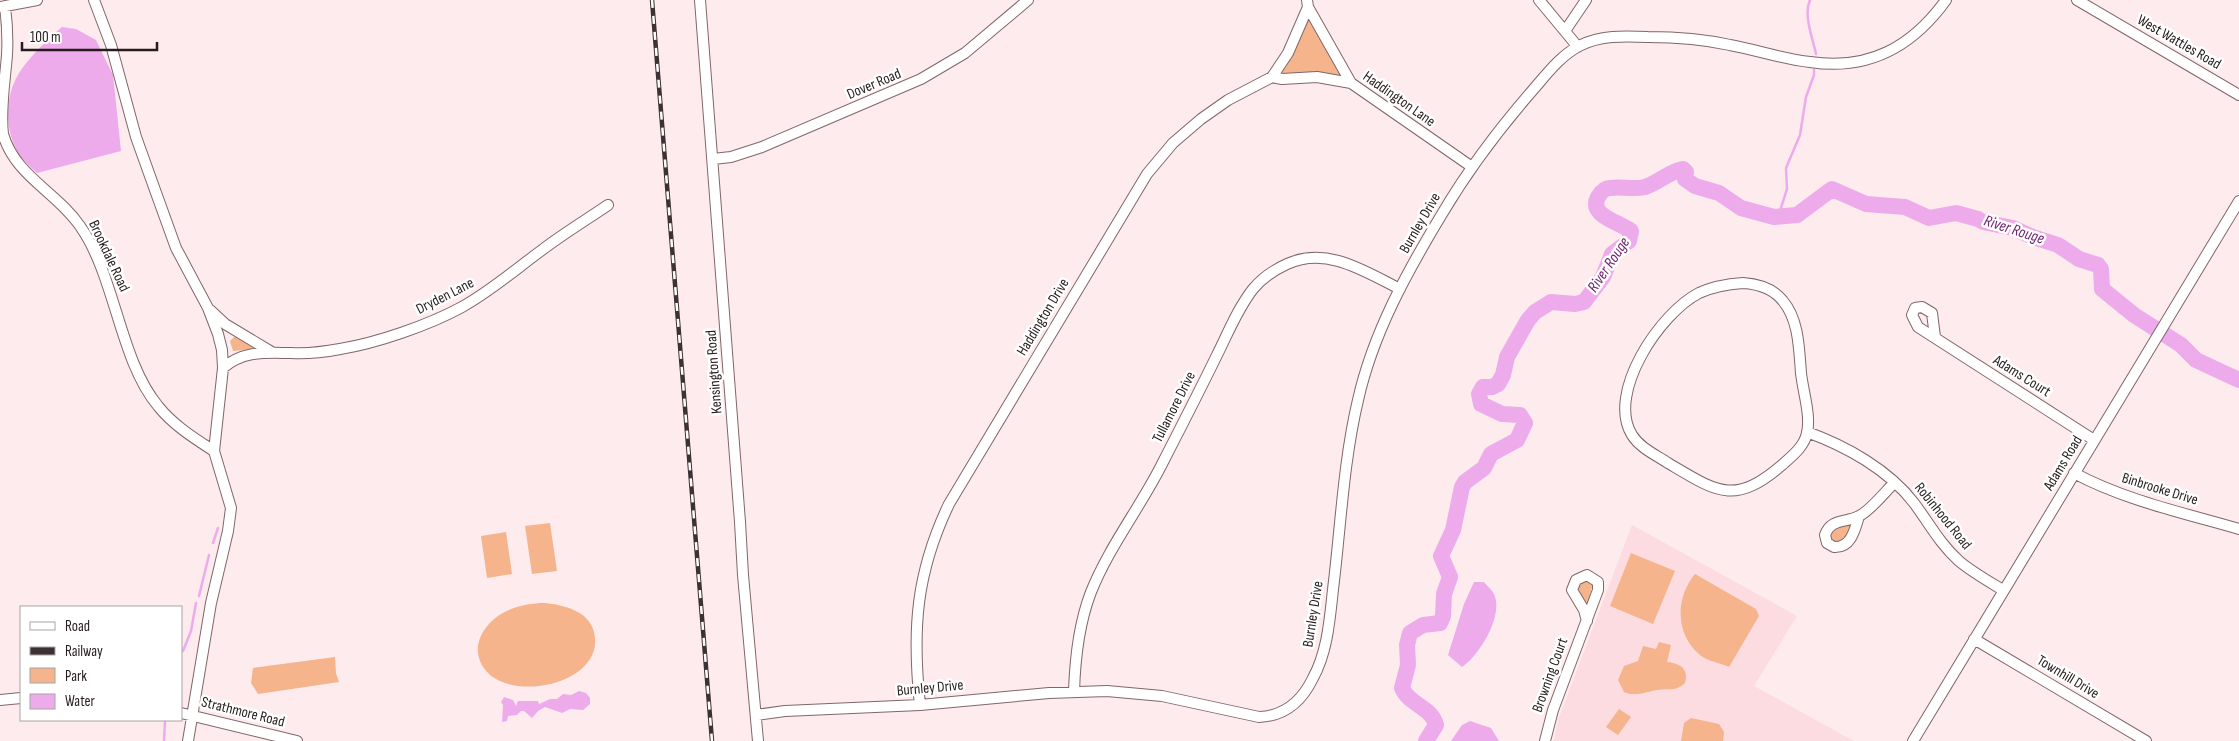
<svg xmlns="http://www.w3.org/2000/svg" width="2239" height="741" font-family="'Sofia Sans Condensed',sans-serif">
<style>
.built{fill:#fcdce0}
.green{fill:#f5b48b}
.water{fill:#edabeb}
.lines{fill:none;stroke-linecap:round;stroke-linejoin:round}
.stream{stroke:#edabeb;stroke-width:2.5}
.river{stroke:#edabeb;stroke-width:16}
.minor-casing{stroke:#816669;stroke-width:12}
.minor{stroke:#fff;stroke-width:10}
.rail-casing{stroke:#3d3133;stroke-width:4.5}
.rail{stroke:#fff;stroke-width:2.5;stroke-dasharray:8;stroke-linecap:butt}
.labels{text-anchor:middle;dominant-baseline:central;stroke-width:5;stroke-linejoin:round;paint-order:stroke}
.street-label{font-size:15px;fill:#261b1d;stroke:#fff}
.water-label{font-size:16px;font-style:italic;fill:#702471;stroke:#fff}
</style>
<rect width="100%" height="100%" fill="#feebed"/>
<path class="built" d="M1632 525 1797 616 1754 686 1854 741H1554L1558 720Z"/>
<path class="green" d="M1310 20 1341 74 1340 75 1281 73 1299 41 1307 21Z
M235 336 255 347 254 349 233 351 230 341Z
M550 523 557 571 532 574 525 526Z
M1853 523 1845 539 1836 544 1829 538 1833 528Z
M506 532 512 574 487 578 481 536Z
M1631 553 1675 571 1653 624 1610 606Z
M1695 574 1756 609 1759 616 1729 667C1720 663 1707 661 1700 655 1675 634 1675 598 1695 574Z
M1587 580 1593 584 1588 602 1586 603 1578 590 1580 583Z
M545 603C564 605 589 611 594 632 608 688 493 708 479 658 476 648 479 637 485 629 498 610 523 603 545 603Z
M1659 642 1671 645 1667 662C1681 663 1689 670 1685 683 1676 692 1668 688 1657 690 1645 692 1636 697 1624 692L1618 680 1624 666 1638 661 1643 646 1656 649Z
M335 657 336 673 339 682 258 694 251 683 253 668Z
M1619 709 1631 717 1618 735 1606 727Z
M1691 718 1719 724 1724 732 1723 741H1681L1684 723Z"/>
<path class="water" d="M62 27 76 29 96 40 113 75 121 151 37 173C31 168 25 162 20 156 5 134 4 98 18 75 27 59 48 39 62 27Z
M1474 582H1484C1487 586 1492 590 1494 594 1504 615 1480 655 1462 667L1448 655 1464 604Z
M579 691 586 693 590 698V704L583 710 570 709 562 713 545 707 538 711 532 718 524 711H521L517 715 508 716 507 721 502 722 503 705 501 702 504 697 513 700 516 706 518 701H538L539 704 550 699H557L563 694 571 695Z
M1470 721 1491 728 1499 741H1451L1462 725Z"/>
<g class="lines">
<path class="stream" d="M1810 0C1803 15 1813 39 1816 54
M1778 217 1787 189 1786 168 1800 135 1806 97 1814 75V70
M213 543 218 528
M199 596 209 555
M183 651 191 631 196 603
M164 741 165 721"/>
<path class="river" d="M1426 741 1436 725C1432 707 1409 705 1402 688L1408 665 1407 645 1410 633 1423 625 1440 623 1443 616 1444 594 1450 577 1441 556 1453 530 1462 487 1465 482 1484 468 1491 454 1517 440 1525 423 1520 415 1502 414 1481 404 1479 394 1483 387H1492L1498 384 1503 375 1507 357 1528 320 1535 312 1551 302 1575 304 1584 302 1603 277 1612 254 1629 241 1631 231C1620 222 1588 216 1598 197 1601 192 1605 188 1610 188 1622 186 1632 190 1645 187 1658 183 1670 171 1683 169L1686 172 1685 179 1695 186 1719 193 1741 208 1774 217 1797 215 1832 189 1866 204 1905 207 1929 218 1956 213 1978 219 1983 222 2013 228 2033 237 2058 245 2079 259 2098 265 2101 269 2102 289 2134 315 2181 345 2196 360 2239 380"/>
<g class="minor-casing">
<path id="minor" d="M94 0 111 45 136 137 155 190 176 248 208 308 218 334 222 350 223 368 214 451 231 508 228 531 211 603 188 741
M700 0 740 522 743 575 758 741
M1307 0 1308 7 1351 83
M1539 0 1578 47
M2077 0 2239 95
M5 6C7 22 8 38 7 55 5 81 0 108 3 134 15 176 57 192 80 226 116 277 119 359 158 406 173 425 194 438 214 451
M0 7 37 0
M1565 31 1586 0
M1272 77 1282 79 1317 77 1351 83 1472 167
M713 159 731 157 762 147 921 79 965 53 1028 0
M1743 283C1758 284 1773 288 1783 301 1799 320 1799 349 1801 373 1803 392 1811 415 1807 433 1804 447 1792 456 1782 465 1734 506 1717 492 1668 463 1656 455 1640 448 1632 435 1606 393 1660 313 1699 293 1712 287 1728 284 1743 283Z
M210 310 225 324 270 351
M1935 337 1932 313 1922 307 1915 308 1912 315 1918 327 2094 440
M223 368C244 350 266 353 291 353 307 354 324 352 340 349 377 343 429 325 462 307 491 291 516 269 542 250 563 234 586 220 608 205
M1807 432C1846 446 1889 470 1914 503 1929 523 1940 544 1959 561 1972 572 1988 581 2003 590
M2074 473C2124 500 2184 513 2239 529
M1859 516C1855 530 1851 548 1834 547L1827 543 1825 535C1831 518 1846 523 1859 516 1870 511 1885 492 1894 483
M1974 639 2146 741
M1074 692C1075 658 1079 623 1091 592 1109 547 1139 509 1161 466 1180 429 1199 392 1217 355 1228 333 1238 308 1253 289 1262 278 1274 270 1287 264 1327 246 1364 271 1400 289
M0 700 21 698
M920 705C912 629 916 573 949 504L1147 174 1173 143 1201 119 1228 100 1272 77 1288 53 1308 7
M181 713 297 741
M756 715 785 711 920 705 1049 693 1107 691 1162 696 1259 717C1285 716 1302 701 1313 678 1329 649 1330 613 1334 581 1341 521 1344 459 1358 400 1373 333 1407 272 1442 214 1468 170 1499 129 1532 91 1546 75 1560 56 1579 46 1600 35 1624 36 1648 37 1675 37 1703 39 1730 45 1757 50 1783 59 1810 62 1869 71 1912 47 1946 0
M1545 741 1553 710 1598 590V582L1587 575 1576 580 1572 590 1584 610 1587 621
M1913 741 2239 201"/>
</g>
<use href="#minor" class="minor"/>
<g class="rail-casing">
<path id="rail" d="M652 0 712 741"/>
</g>
<use href="#rail" class="rail"/>
</g>
<g class="labels">
<g class="street-label">
<text transform="translate(2179 42) rotate(30)">West Wattles Road</text>
<text transform="translate(874 84) rotate(-23)">Dover Road</text>
<text transform="translate(1399 99) rotate(35)">Haddington Lane</text>
<text transform="translate(1420 223) rotate(-60)">Burnley Drive</text>
<text transform="translate(109 256) rotate(65)">Brookdale Road</text>
<text transform="translate(445 296) rotate(-27)">Dryden Lane</text>
<text transform="translate(1043 317) rotate(-59)">Haddington Drive</text>
<text transform="translate(714 372) rotate(-94)">Kensington Road</text>
<text transform="translate(2022 376) rotate(32)">Adams Court</text>
<text transform="translate(1174 407) rotate(-63)">Tullamore Drive</text>
<text transform="translate(2063 463) rotate(-59)">Adams Road</text>
<text transform="translate(2160 489) rotate(17)">Binbrooke Drive</text>
<text transform="translate(1943 516) rotate(51)">Robinhood Road</text>
<text transform="translate(1313 614) rotate(-81)">Burnley Drive</text>
<text transform="translate(1550 675) rotate(-70)">Browning Court</text>
<text transform="translate(2068 677) rotate(31)">Townhill Drive</text>
<text transform="translate(930 688) rotate(-5)">Burnley Drive</text>
<text transform="translate(243 712) rotate(14)">Strathmore Road</text>
</g>
<g class="water-label">
<text transform="translate(2014 230) rotate(18)">River Rouge</text>
<text transform="translate(1609 265) rotate(-56)">River Rouge</text>
</g>
</g>
<rect x="20" y="606" width="162" height="115" fill="#ffffff" stroke="#a8a4a5"/>
<rect x="30" y="622" width="25" height="8" fill="#ffffff" stroke="#a8a4a5"/>
<text x="65" y="631" font-size="15" fill="#261b1d">Road</text>
<rect x="30" y="647" width="25" height="8" fill="#3d3133" stroke="#a8a4a5"/>
<text x="65" y="656" font-size="15" fill="#261b1d">Railway</text>
<rect x="30" y="668" width="25" height="15" fill="#f5b48b" stroke="#a8a4a5"/>
<text x="65" y="681" font-size="15" fill="#261b1d">Park</text>
<rect x="30" y="694" width="25" height="15" fill="#edabeb" stroke="#a8a4a5"/>
<text x="65" y="706" font-size="15" fill="#261b1d">Water</text>
<path d="M22 42v8h135v-8" fill="none" stroke="#261b1d" stroke-width="2.5"/>
<text x="30" y="42" font-size="15" fill="#261b1d" stroke="#ffffff" stroke-width="4" paint-order="stroke">100 m</text>
</svg>
